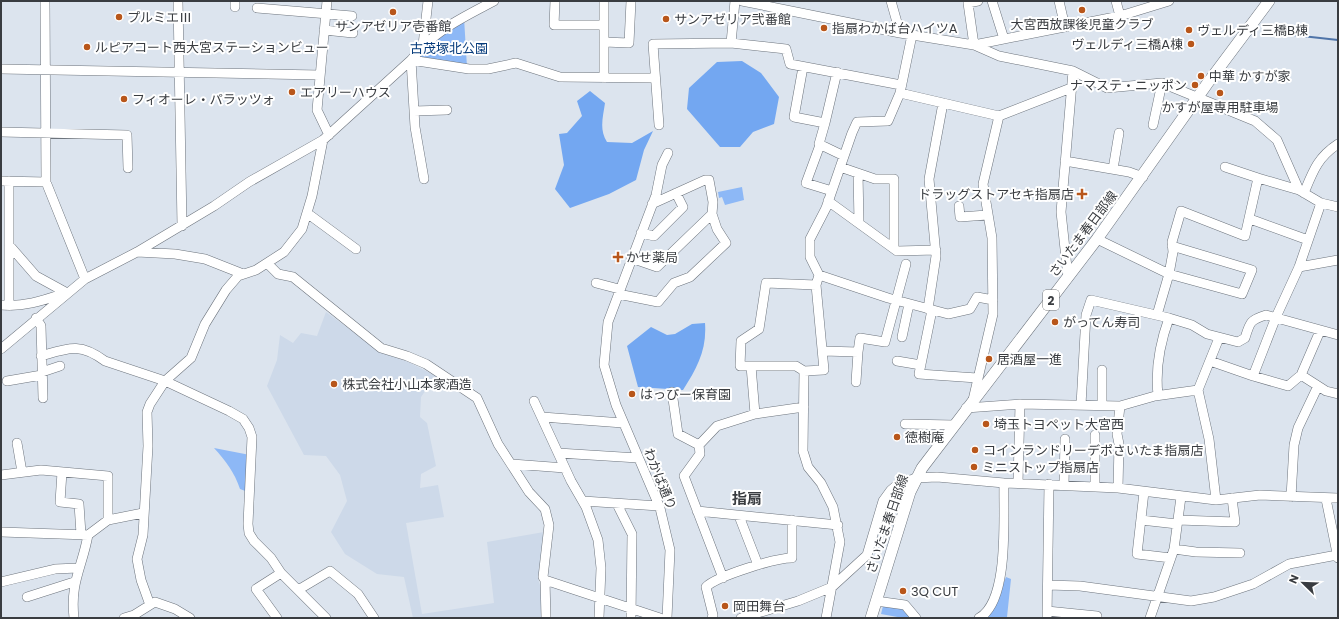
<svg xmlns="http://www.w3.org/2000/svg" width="1339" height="619" font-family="Poppins,'Noto Sans JP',sans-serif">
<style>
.built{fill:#cdd9e9}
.green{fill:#8db8f6}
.forest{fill:#73a7f1}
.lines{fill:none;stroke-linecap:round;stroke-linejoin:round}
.stream{stroke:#4f74a8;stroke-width:2}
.minor-casing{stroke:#6d747d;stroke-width:10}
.major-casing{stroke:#6d747d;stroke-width:12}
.minor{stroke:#fff;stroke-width:9}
.major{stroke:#fff;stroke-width:11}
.poi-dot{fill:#b8561a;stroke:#fff;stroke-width:1.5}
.labels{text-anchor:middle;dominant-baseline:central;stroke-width:4;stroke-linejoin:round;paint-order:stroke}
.shield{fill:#fff;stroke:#747679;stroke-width:1}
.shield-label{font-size:12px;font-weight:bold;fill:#393c40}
.poi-label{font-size:13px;fill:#393c40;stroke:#fff;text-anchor:start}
.park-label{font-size:13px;fill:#063b7b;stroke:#fff}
.street-label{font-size:13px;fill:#393c40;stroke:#fff}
.quarter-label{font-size:15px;font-weight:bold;fill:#393c40;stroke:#fff}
</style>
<rect width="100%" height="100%" fill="#dce4ee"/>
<path class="built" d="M326 312 382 353 408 362 436 376 421 397 420 417 427 423 436 466 421 474 420 488 438 485 444 517 406 523 422 614 494 603 487 542 544 532 538 579 543 594 545 618H413L404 577 377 574 345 554 331 532 347 501 340 475 326 456 304 455 267 386 277 360 280 335 293 343 301 333 317 336Z"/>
<path class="green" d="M464 18 467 67 414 60 425 47Z
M742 187 744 200 725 205 722 197 719 198 718 192Z
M214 448 250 455 248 492 240 489C235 473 225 460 214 448Z
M1006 577 1011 579 1007 617 983 618 993 609Z
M883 606 901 607 914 618H903L881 614Z"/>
<path class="forest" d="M742 61 761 73 779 97 774 124 753 132 740 147H720L687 109 689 88 717 62Z
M590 91 605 103C603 117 599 130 607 142L632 143 653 131 644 150 636 180 609 194 570 208 555 189 564 165 559 134 567 133 582 116 577 101Z
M705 323C707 350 697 368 683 390L638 387 627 346 651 327 667 335 675 334 692 324Z"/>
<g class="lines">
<path class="stream" d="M1293 35 1338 40"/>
<g class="minor-casing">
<path id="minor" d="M45 1 46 182 85 279
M178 1 182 226
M327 1 317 110 329 135
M555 1 554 25H604
M742 1 900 33 974 45 999 56 1073 71 1107 88 1162 83 1255 121 1277 140 1299 190 1321 203 1338 207
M891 1 900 33
M992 1 1004 39
M1059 1 1065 27
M1116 1 1120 16
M235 7V1
M257 8 352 16
M324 30 353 33
M604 42 629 43 631 1
M731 43 735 1
M423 45 428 1
M974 45 1120 16 1169 1
M974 45 968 3 978 1
M803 67 794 117 825 123 819 144 844 156
M1 69 320 75
M604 78V1
M900 93 999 116 1071 88
M414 111 447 110
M825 123 837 72
M659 125 653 44 731 43 786 49 790 64 901 85
M1153 125 1162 83
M1 132 127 135 128 168
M820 145 806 183 832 191
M1065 161 1129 172 1143 177
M840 167 875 179H894V248
M1225 167 1258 178
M1113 169 1119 133
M858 173 859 223
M424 179 415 127 411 60 469 69H488L516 63 560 77 655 78
M1 181 46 182
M9 181V306
M1304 193C1313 171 1318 157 1338 144
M828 201 897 251 936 250
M959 206 960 217 987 215
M307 213 356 249
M1250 219 1308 240
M641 233 654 236 683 207 676 193
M1097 239 1169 274 1242 294 1252 270 1172 246
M9 245 36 276 67 293
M137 252 175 254 205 259 243 274
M631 258 657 267 712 214
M268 264 278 274 293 277 381 348 407 356 426 364 477 398 498 444 529 492 545 509 549 525 543 577 545 580 546 618
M1299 267 1338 260
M819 275 888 298 948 314 970 309 977 297 993 300
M1068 277 1061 212 1073 71
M596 283 619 289
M816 285 766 283 759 329 741 341 740 366H796L804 371 803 451 808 467 821 483 833 507 840 542 826 618
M618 294 658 302 674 283 690 277 726 243 717 229 712 214 713 202 709 180H705L652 204
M1 305C23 307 42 301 62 294
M928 309 936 256 929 179 943 103
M932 310 919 374 977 378
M1157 315 1169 274 1173 252 1172 242 1181 211 1245 236 1258 178 1299 190
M36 318 41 326 43 398
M1320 331 1301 375 1326 391 1338 394
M902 337 909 304
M1 349 85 279 137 252 214 206 249 182 323 140 411 60C435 30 460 19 494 1
M823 351 858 352
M41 356C68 348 80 342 105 361L165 381 229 411 243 419 249 428 252 437 248 524 249 533 254 541 271 558 281 573 326 618
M897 361 921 365
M1210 361 1253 376 1288 386 1301 375
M804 371 824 370 816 285 819 275 810 257V239L826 208 852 133 857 122 888 121 900 93 912 35
M42 372 60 366
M1253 376 1276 317 1299 267 1321 203
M7 381 42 375
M856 382 858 352 860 338 885 342 906 264
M1198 390 1219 338
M672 392 678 434 699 445
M1158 395C1155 368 1160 343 1169 318
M973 400 993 314 992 238 983 184 999 116
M534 401 571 481 586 507 598 540 601 568 599 618
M1081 405 1086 315 1091 300 1169 318 1192 325 1207 334 1238 342 1245 338C1250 322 1250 320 1266 315L1338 335
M1102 405V370
M966 408 1020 404 1120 406 1155 396 1198 390 1209 439 1216 500
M755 414 804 407
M542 417 623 423
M905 424 954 425
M1095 435V487
M17 443 22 472
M699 445 700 454 684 476 723 578
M699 445 717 426 755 414 751 366
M558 453 638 458
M512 464 565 468
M62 472 60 502 79 504 81 534
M1 475 41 470 108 476V520
M1018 483 1020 404
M1064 485 1065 439
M1118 488 1119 444 1117 434 1120 406
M1144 492 1137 554 1171 558
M1291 497 1294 445 1298 428 1318 386
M1326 499 1338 558
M583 501 659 506
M617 504 632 534 631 618
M697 511 838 525
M739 516 758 565
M1141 520 1177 524
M1178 520 1235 522 1232 498
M1 532 88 535
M1174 549 1196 552 1240 553
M545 580 660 618
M1 582 55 569 78 568
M1048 585 1080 586 1191 601 1214 597 1253 584 1289 564 1337 555
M298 590 330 571 358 594 374 618
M27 597 74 582
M876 601 905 605 916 618
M1047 611 1097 616
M74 618C70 582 82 568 88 535L108 520 143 513
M124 618 134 615 150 605
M190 618 175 609 155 602 150 605 141 580 137 559 143 535 148 446 147 412 150 404 165 381 191 358 205 324 226 290 238 276 256 270 284 252 302 229 312 196 323 140
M277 618 256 589 281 573
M667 618 670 550 660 508 616 405 604 365 608 322 656 195 662 165 668 153
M712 618 713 615 706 587C717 576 775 558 792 558V520
M741 618 798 601 832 587 867 555 883 501 891 490 897 485 916 478 937 477 1004 483 1118 488 1216 500 1260 495 1338 498
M979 618C1010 601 1003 515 1004 483
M1047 618 1049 484
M1150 618 1174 549 1181 497"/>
</g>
<g class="major-casing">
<path id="major" d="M871 618 910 492 922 468 1097 239 1207 84 1269 1"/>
</g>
<use href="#minor" class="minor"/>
<use href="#major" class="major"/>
</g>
<g class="poi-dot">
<circle cx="1082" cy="10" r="4"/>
<circle cx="393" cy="12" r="4"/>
<circle cx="119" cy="17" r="4"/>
<circle cx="666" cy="19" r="4"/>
<circle cx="824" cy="28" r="4"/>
<circle cx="1189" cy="30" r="4"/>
<circle cx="1191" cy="44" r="4"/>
<circle cx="87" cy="47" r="4"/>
<circle cx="1201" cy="76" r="4"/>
<circle cx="1195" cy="85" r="4"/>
<circle cx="292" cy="92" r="4"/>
<circle cx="1220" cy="93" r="4"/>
<circle cx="124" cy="99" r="4"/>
<path d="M1080 188h4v4h4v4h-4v4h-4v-4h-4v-4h4z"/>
<path d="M616 251h4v4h4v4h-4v4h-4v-4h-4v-4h4z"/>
<circle cx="1055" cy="322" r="4"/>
<circle cx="989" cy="359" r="4"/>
<circle cx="334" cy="384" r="4"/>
<circle cx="632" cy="394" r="4"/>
<circle cx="986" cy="424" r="4"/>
<circle cx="897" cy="437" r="4"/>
<circle cx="975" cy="450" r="4"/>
<circle cx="974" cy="467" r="4"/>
<circle cx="903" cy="591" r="4"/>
<circle cx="725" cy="606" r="4"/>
</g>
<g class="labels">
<rect class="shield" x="1043" y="290" width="16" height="20" rx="3"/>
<g class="shield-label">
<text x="1051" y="300">2</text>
</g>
<g class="poi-label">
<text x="127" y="17">プルミエⅢ</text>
<text x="674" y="19">サンアゼリア弐番館</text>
<text x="1082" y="24" text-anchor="middle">大宮西放課後児童クラブ</text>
<text x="393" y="26" text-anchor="middle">サンアゼリア壱番館</text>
<text x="832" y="28">指扇わかば台ハイツA</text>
<text x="1197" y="30">ヴェルディ三橋B棟</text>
<text x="1183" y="44" text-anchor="end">ヴェルディ三橋A棟</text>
<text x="95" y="47">ルピアコート西大宮ステーションビュー</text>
<text x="1209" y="76">中華 かすが家</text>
<text x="1187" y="85" text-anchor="end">ナマステ・ニッポン</text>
<text x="300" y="92">エアリーハウス</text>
<text x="132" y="99">フィオーレ・パラッツォ</text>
<text x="1220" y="107" text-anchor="middle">かすが屋専用駐車場</text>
<text x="1074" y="194" text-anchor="end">ドラッグストアセキ指扇店</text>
<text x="626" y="257">かせ薬局</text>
<text x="1063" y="322">がってん寿司</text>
<text x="997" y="359">居酒屋一進</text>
<text x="342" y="384">株式会社小山本家酒造</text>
<text x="640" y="394">はっぴー保育園</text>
<text x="994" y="424">埼玉トヨペット大宮西</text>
<text x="905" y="437">徳樹庵</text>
<text x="983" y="450">コインランドリーデポさいたま指扇店</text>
<text x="982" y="467">ミニストップ指扇店</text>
<text x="911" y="591">3Q CUT</text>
<text x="733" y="606">岡田舞台</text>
</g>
<g class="park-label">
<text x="449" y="48">古茂塚北公園</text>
</g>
<g class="street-label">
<text transform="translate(1083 234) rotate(-53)">さいたま春日部線</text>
<text transform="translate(660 479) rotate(68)">わかば通り</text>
<text transform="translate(887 524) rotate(-71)">さいたま春日部線</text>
</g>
<g class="quarter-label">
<text x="747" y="498">指扇</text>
</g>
</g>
<rect width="1339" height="619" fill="none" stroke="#393c40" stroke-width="4"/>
<g transform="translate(1303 583) rotate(293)" stroke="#ffffff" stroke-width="3" paint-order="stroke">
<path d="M0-3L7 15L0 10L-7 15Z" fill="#393c40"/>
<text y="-6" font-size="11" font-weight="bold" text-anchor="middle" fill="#393c40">N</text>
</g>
</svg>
